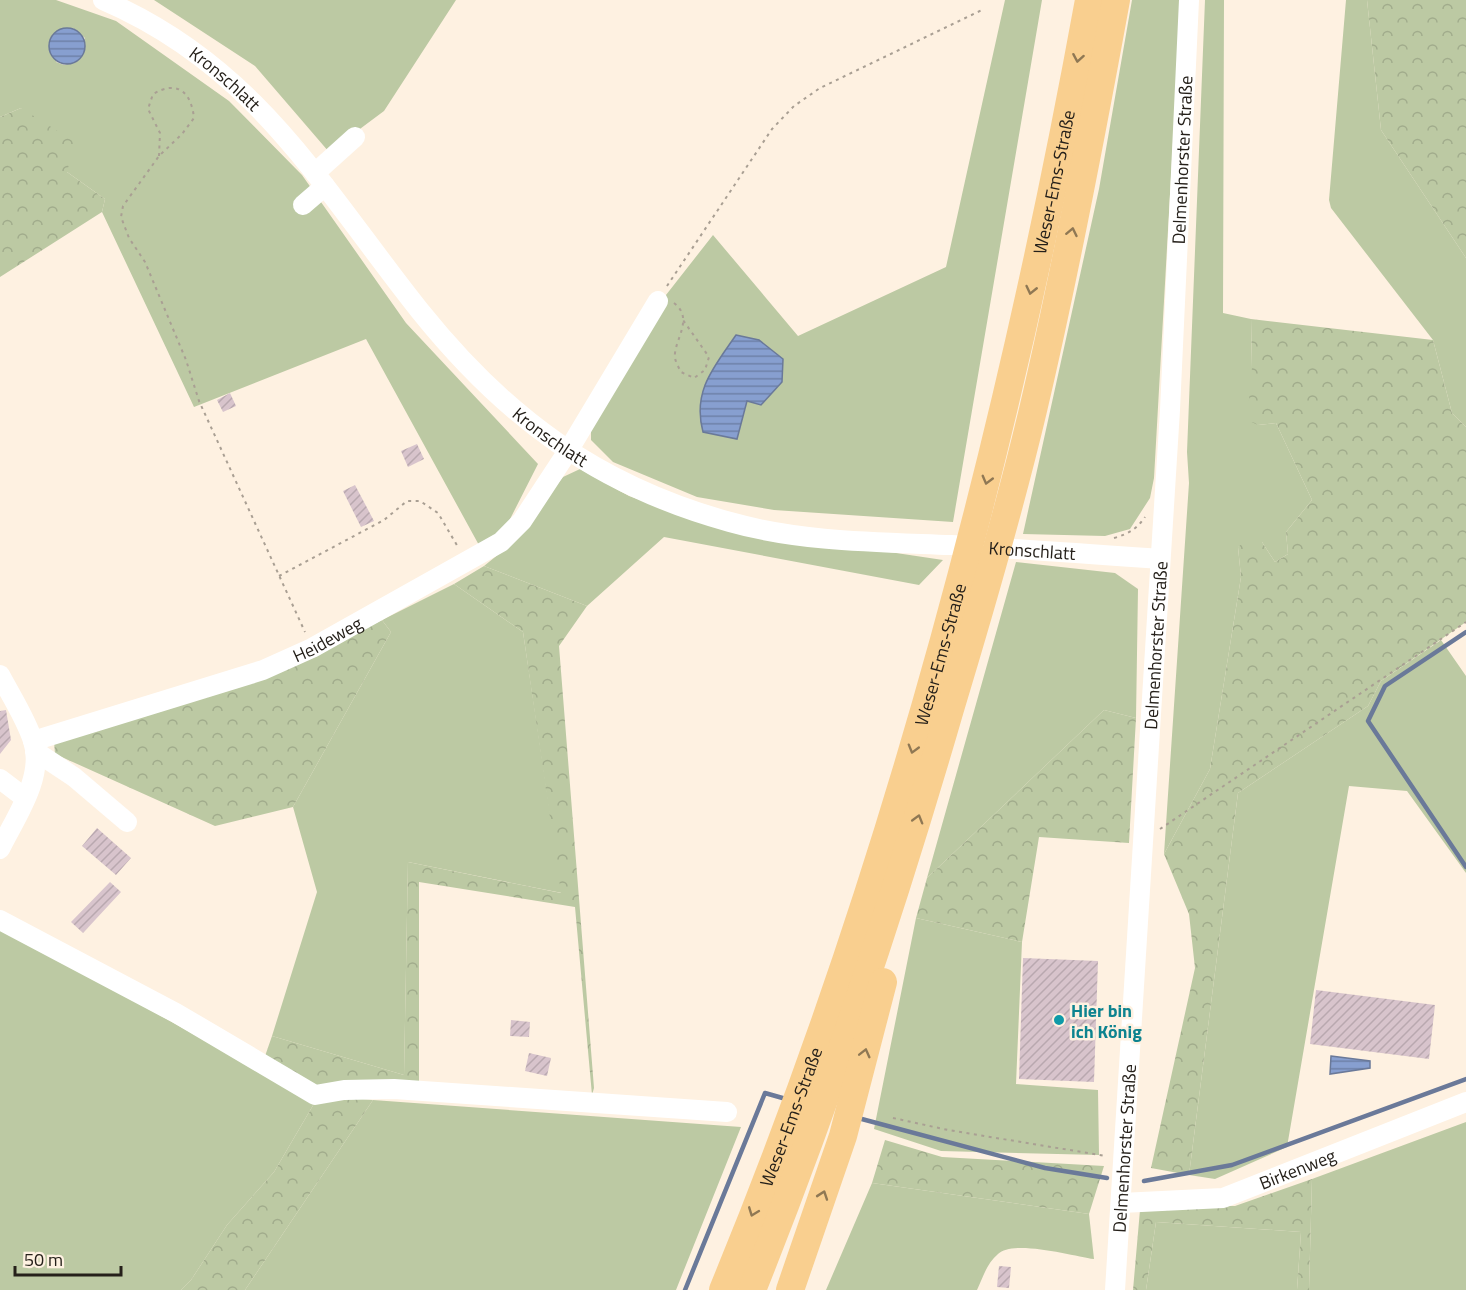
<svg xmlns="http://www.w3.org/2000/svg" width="1466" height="1290" font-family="'Titillium Web',sans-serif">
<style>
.green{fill:#bcc9a3;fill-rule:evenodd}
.forest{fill:url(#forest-crowns)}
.water{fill:url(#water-rules);stroke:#6a7999;stroke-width:1.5}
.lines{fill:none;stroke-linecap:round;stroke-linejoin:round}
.stream{stroke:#6a7999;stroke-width:4.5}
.building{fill:url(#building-hatch)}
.path{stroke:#a99f93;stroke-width:2;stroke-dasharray:3 4.5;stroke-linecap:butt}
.minor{stroke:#fff;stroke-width:20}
.highway{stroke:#f9cf8f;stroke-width:28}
.oneway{stroke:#8f7854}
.culture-dot{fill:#0f9aa8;stroke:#fef1e1;stroke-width:2}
.labels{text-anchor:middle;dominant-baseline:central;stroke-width:5;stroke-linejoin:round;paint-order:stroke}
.street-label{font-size:18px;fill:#25201a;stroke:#fef1e1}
.culture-label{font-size:18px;font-weight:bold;fill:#0d838f;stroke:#fef1e1;text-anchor:start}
</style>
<defs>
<pattern id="forest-crowns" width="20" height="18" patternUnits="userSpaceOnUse" patternTransform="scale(1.5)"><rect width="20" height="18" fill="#bcc9a3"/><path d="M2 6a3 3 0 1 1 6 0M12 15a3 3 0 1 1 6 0" fill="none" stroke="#a1ac8c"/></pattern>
<pattern id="water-rules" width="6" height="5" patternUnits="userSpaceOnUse" patternTransform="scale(1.5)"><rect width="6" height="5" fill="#879fd0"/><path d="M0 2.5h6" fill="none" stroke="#6e81a8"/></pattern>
<pattern id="building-hatch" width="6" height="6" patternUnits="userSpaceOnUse" patternTransform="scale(1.5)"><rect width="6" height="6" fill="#d8c4cc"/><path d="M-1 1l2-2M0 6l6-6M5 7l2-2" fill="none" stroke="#b9a8af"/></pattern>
</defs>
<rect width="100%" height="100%" fill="#fef1e1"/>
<path class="green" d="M0 0H56L116 21 229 101 302 175 406 323 538 464 507 525 480 547 366 339 194 407 102 212 105 199 67 172 21 108 0 117ZM73 28 85 38 71 63 64 65 56 62Z
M154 0H456L384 111 329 152 255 66Z
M1005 0H1042L953 522 774 510 697 497 613 462 591 440V424L666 295 713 235 798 336 946 267ZM783 359 782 382 761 405 747 401Z
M1132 0H1181L1154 478 1150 498 1130 529 1105 536 1023 534 1099 189Z
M1205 0H1224L1223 313 1251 319 1252 368 1258 425 1276 423 1312 500 1286 532 1288 554 1275 562 1262 542 1238 547 1241 577 1210 769 1164 854 1189 483 1187 452Z
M1346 0H1367L1381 130 1466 258V427L1452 413 1433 340 1331 208 1329 200Z
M580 469 629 496 716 526 943 560 919 585 664 537 587 606 484 566 505 549 563 477Z
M1016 562 1115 573 1138 589 1136 718 1104 710 927 878Z
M454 584 523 632 562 893 408 862 404 1075 272 1036 317 892 293 807 391 632 382 620Z
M1441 640 1466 676V873L1407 791 1349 786 1287 1147 1215 1179 1189 1175 1238 793 1368 706 1381 681Z
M916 918 1022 942 1016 1084 1098 1090 1099 1155 941 1151 874 1129Z
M0 926 315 1102 274 1172 227 1225 191 1280 181 1290H0Z
M373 1100 741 1127 676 1290H245Z
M1466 1122V1290H1309L1312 1179Z
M872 1183 1089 1214 1094 1259C1073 1256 1013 1239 998 1254 987 1263 983 1277 977 1290H826Z
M1156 1222 1301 1232 1297 1290H1146Z"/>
<path class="forest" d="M1367 0H1466V258L1381 130Z
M21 108 75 142 67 172 105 199 102 212 0 277V117Z
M1251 319 1433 340 1452 413 1466 427V622L1381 681 1368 706 1238 793 1189 1175 1151 1168 1195 968 1189 914 1164 854 1210 769 1241 577 1238 547 1253 535 1262 542 1275 562 1288 554 1286 532 1312 500 1276 423 1258 425 1247 420 1252 368Z
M484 566 587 606 559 646 594 1088 592 1095 575 907 419 882V1087L316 1089 264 1059 272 1036 404 1075 408 862 561 893 523 632 454 584Z
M382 620 391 632 293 807 215 826 55 754 54 741 264 679Z
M1104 710 1136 718 1129 843 1039 837 1022 942 916 918 927 878Z
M329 1096 373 1100 245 1290H181L191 1280 227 1225 274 1172 315 1102Z
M885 1140 942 1157 1104 1166 1089 1214 872 1183Z
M1312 1179 1309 1290H1297L1301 1232 1156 1222 1146 1290H1133L1140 1210 1160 1206H1235Z"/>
<path class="water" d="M49 46a18 18 0 1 1 36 0a18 18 0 1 1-36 0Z
M736 335 759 340 783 359 782 382 761 405 747 401 737 439 703 432C692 391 714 367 736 335Z
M1331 1056 1370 1061V1068L1330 1074Z"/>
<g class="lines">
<path class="stream" d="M1466 632 1385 686 1368 721 1466 867
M858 1118 1045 1168 1107 1178
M1144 1181 1232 1165 1466 1079
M685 1290 765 1093 786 1099"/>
</g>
<path class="building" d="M230 393 236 406 223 412 217 400Z
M417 444 424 459 408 467 401 451Z
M355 485 374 521 361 527 343 491Z
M6 710 11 740 0 754V711Z
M97 828 131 858 116 875 82 846Z
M110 882 121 892 83 933 71 922Z
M1023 958 1098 961 1094 1082 1019 1079Z
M1316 990 1435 1005 1429 1059 1310 1044Z
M511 1020 530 1022 529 1037 510 1036Z
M529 1053 551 1058 547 1076 525 1071Z
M999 1266 1011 1267 1009 1288 997 1287Z"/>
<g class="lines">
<path class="path" d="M159 156 160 133 148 109 153 94C177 80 191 91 194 118L182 134 159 156 123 206 121 217 129 238 145 262 186 360 199 401 305 632
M667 286 772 129 794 106 820 88 984 9
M674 303C695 319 673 341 675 358 676 363 679 368 681 372L694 378 705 370 709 357 683 320
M1114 538C1128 534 1137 529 1145 517
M279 576 384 520 407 501H420L438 513 458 547
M1160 829 1466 622
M893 1118 948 1130 1106 1156"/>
<g class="minor">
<path id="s1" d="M103 0C257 66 322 188 420 311 505 417 598 486 730 522 800 542 878 542 951 545 1021 549 1090 554 1160 559"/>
<path d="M315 173 355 137"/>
<path d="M303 205 325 186"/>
<path d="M0 675C11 696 26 719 33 741 45 777 15 818 0 849"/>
<path id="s2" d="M33 741 263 670 312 648 501 542 522 521 568 451 658 301"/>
<path d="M35 751 74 777 127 822"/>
<path d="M0 779 25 798"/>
<path d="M0 920 176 1013 315 1095 344 1090 394 1089 727 1112"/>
<path id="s3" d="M1121 1203 1223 1198 1466 1102"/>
<path id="s4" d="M1115 1290 1170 410 1189 0"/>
</g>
<g class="highway">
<path id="s5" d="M723 1290C894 876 1009 440 1089 0"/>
<path d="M752 1290C828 1100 893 906 950 709 980 610 1009 511 1033 410 1065 274 1091 137 1116 0"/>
<path d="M790 1290 843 1136 883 982"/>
</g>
</g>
<defs><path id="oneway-chevron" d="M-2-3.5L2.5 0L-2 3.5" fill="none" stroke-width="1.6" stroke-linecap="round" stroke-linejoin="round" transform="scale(1.5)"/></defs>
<g class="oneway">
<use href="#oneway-chevron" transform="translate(1078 58) rotate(100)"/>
<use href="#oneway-chevron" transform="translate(1072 232) rotate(-78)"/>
<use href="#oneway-chevron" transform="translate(1031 290) rotate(103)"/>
<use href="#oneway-chevron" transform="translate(987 480) rotate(105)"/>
<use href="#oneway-chevron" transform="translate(913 749) rotate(106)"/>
<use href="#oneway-chevron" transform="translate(918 819) rotate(-74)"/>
<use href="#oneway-chevron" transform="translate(865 1053) rotate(-76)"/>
<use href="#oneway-chevron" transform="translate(823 1195) rotate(-71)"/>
<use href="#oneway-chevron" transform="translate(753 1212) rotate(111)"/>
</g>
<circle class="culture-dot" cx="1059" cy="1020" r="6"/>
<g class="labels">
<g class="street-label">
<text stroke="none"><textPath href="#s1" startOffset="146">Kronschlatt</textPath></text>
<text stroke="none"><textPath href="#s4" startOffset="1132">Delmenhorster Straße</textPath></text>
<text stroke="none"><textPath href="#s5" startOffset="1158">Weser-Ems-Straße</textPath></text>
<text stroke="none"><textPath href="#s1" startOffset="632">Kronschlatt</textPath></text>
<text stroke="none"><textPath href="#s1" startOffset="1136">Kronschlatt</textPath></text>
<text stroke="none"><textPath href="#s2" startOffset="312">Heideweg</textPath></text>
<text stroke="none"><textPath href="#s4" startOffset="646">Delmenhorster Straße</textPath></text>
<text stroke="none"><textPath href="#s5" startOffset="672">Weser-Ems-Straße</textPath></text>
<text stroke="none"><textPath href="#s5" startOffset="186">Weser-Ems-Straße</textPath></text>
<text stroke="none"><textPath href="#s4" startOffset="142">Delmenhorster Straße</textPath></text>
<text stroke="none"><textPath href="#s3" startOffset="182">Birkenweg</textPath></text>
</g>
<g class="culture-label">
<text x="1071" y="1010">Hier bin<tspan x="1071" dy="21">ich König</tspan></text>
</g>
</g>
<path d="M15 1266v9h106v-9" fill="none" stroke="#25201a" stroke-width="3"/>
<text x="24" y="1266" font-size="18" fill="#25201a" stroke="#fef1e1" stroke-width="4.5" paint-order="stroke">50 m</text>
</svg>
